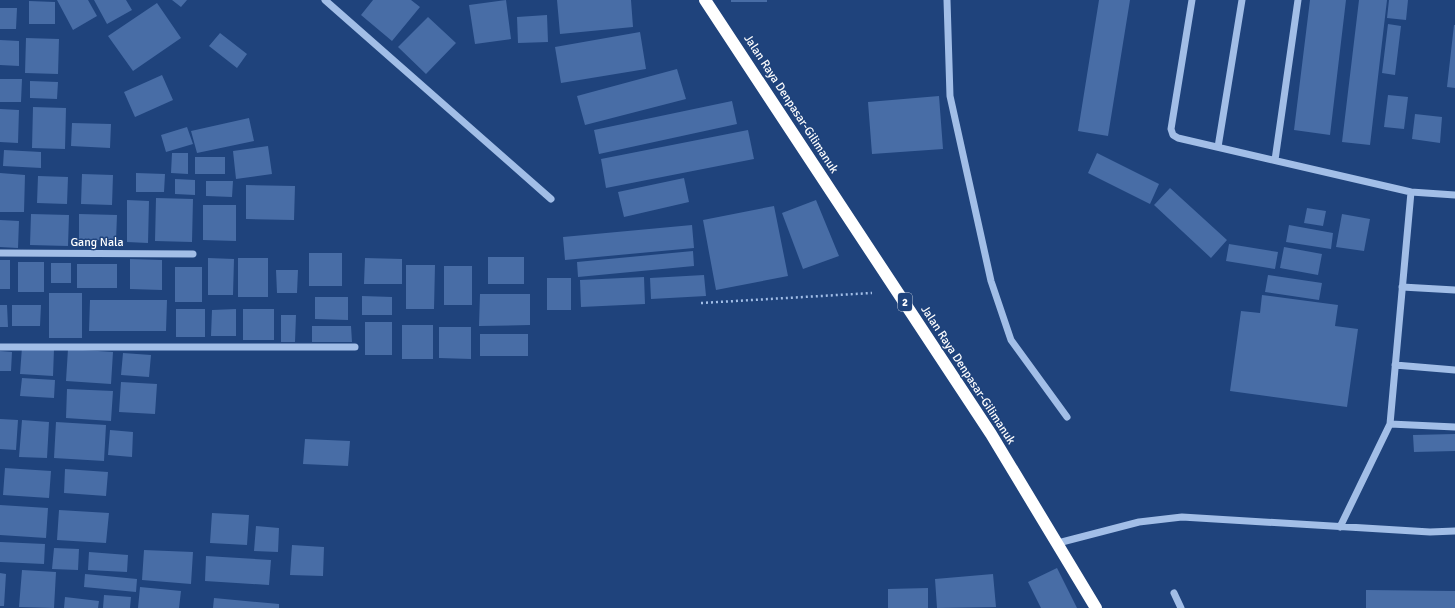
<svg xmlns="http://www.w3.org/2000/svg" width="1455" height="608" font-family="Signika,sans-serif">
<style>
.building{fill:#486da6}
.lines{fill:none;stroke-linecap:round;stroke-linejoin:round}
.path{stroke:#a2bee7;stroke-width:2.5;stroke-dasharray:2 3;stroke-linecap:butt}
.minor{stroke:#a2bee7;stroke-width:7}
.highway{stroke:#fff;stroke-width:12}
.labels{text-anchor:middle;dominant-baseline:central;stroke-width:3;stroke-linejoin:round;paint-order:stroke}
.shield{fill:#1f437c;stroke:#bcc7d8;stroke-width:1}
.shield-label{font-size:11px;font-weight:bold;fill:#fff}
.street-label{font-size:12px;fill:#fff;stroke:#1f437c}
</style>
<rect width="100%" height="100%" fill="#1f437c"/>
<path class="building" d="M57 0H88L97 16 73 30Z
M94 0H126L132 10 107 24Z
M172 0H187L181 7Z
M373 0H411L420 7 392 41 361 15Z
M506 0 511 39 475 44 469 5Z
M557 0H631L633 27 560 34Z
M731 0H767V2H731Z
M1099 0H1130L1108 136 1078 131Z
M1310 0H1346L1330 135 1294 130Z
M1359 0H1387L1370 145 1342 142Z
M1389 0H1408L1406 20 1387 18Z
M29 1 55 2V24H29Z
M157 3 181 38 133 71 108 36Z
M0 8H17L16 29H0Z
M547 15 548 42 518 43 517 17Z
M428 17 456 43 426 74 398 47Z
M1388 24 1401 26 1395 75 1382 73Z
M1454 25H1455V88L1447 87Z
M640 32 646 69 561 83 555 47Z
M220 33 247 54 237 68 209 46Z
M26 38 59 39 58 74 25 73Z
M0 40 19 41V66L0 65Z
M677 69 686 99 585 125 577 96Z
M162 75 173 100 135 117 124 92Z
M0 79H22L21 102H0Z
M30 81 58 82 57 99 30 98Z
M1388 95 1408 97 1404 129 1384 127Z
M939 96 943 149 872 154 868 102Z
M732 101 737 124 599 154 594 130Z
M33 107 66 108 65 149 32 148Z
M0 109 19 110 18 143 0 142Z
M1415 114 1442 117 1440 143 1412 139Z
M249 118 254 141 197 153 191 131Z
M72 123 111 124 110 148 71 146Z
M187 127 193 144 166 152 161 135Z
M748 130 754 159 606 188 601 159Z
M268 146 272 174 236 179 233 151Z
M4 150 41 152V168L3 166Z
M172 153H188V174L171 173Z
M1097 153 1159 184 1150 204 1088 173Z
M195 157H225V174H195Z
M0 173 25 175 24 212H0Z
M136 173 165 174 164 192H136Z
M82 174 113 175 112 205 81 204Z
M38 176 68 177 67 204 37 203Z
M684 178 689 202 624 217 618 192Z
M175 179 195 180V195L175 194Z
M206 181H233L232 197 206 196Z
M246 185 295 186 294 220 246 219Z
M1170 188 1227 240 1211 258 1154 205Z
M156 198 193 199 192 242 155 241Z
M127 200 149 201 148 243 127 242Z
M816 200 839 256 803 269 782 213Z
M203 205H236V241L203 240Z
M774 206 788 276 716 290 703 220Z
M1307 208 1326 211 1323 226 1304 223Z
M31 214 69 215 68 246 30 245Z
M79 214 117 215 116 241 79 239Z
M1342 214 1370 219 1364 251 1336 247Z
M0 220 19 221 18 248 0 247Z
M692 225 694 248 565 260 563 237Z
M1289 225 1333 233 1331 249 1286 242Z
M1229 244 1278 252 1275 269 1226 261Z
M1284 247 1322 254 1318 275 1280 268Z
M693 251 694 266 578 277 577 262Z
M309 253H342V286H309Z
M488 257H524V284H488Z
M208 258 234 259 233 295H208Z
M238 258H268V297H238Z
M365 258 402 259V284H364Z
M130 259 162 260V290L130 289Z
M0 260H10V289H0Z
M18 262H44V292H18Z
M51 263H71V283H51Z
M77 264H117V288H77Z
M406 265H435L434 309H406Z
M444 266H472V305H444Z
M175 267H202V302H175Z
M276 270H298L297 293H277Z
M704 275 706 296 651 299 650 278Z
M1268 275 1322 283 1319 300 1265 292Z
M644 277 645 304 581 307 580 280Z
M547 278H571V310H547Z
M49 293H82V338H49Z
M480 294H530V325L479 326Z
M1262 295 1338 305 1335 326 1358 329 1347 407 1230 391 1241 311 1260 313Z
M362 296 392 297V315H362Z
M315 297H348V320L315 319Z
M90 300H167L166 331H89Z
M0 305H7L8 327H0Z
M12 305H41L40 326H12Z
M176 309H205V337H176Z
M236 309V336H211L212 310Z
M243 309H274V340H243Z
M281 315H296L295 342H281Z
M365 322H392V355H365Z
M402 325H433V359H402Z
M312 326H351L352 342H312Z
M439 327H471V359L439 358Z
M480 334H528V356H480Z
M22 347 54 349 53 376 20 374Z
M68 349 113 352 111 384 66 381Z
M0 351 12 352 11 371H0Z
M123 353 151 355 149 377 121 375Z
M22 378 55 380 54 398 20 396Z
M121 382 157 384 155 414 119 412Z
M67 389 113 391 111 421 66 418Z
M0 419 18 420 16 450 0 449Z
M22 420 49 422 47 458 19 457Z
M56 422 106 425 104 461 54 458Z
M110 430 133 432 132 457 108 455Z
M1455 434V451L1414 452 1413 435Z
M305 439 350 441 348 466 303 464Z
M5 468 51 471 49 498 3 495Z
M65 469 108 472 106 496 64 493Z
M0 505 48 508 46 538 0 535Z
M59 510 109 513 106 543 57 540Z
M212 513 249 515 247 545 210 543Z
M256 526 279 528 278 552 254 551Z
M0 542 45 544 44 564 0 562Z
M292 545 324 547 323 576 290 575Z
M54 548 79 549 78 570 52 569Z
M144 550 193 552 191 584 142 580Z
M89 552 128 555 127 572 88 570Z
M206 556 271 560 269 585 205 581Z
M1057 568 1077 608H1041L1028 582Z
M22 570 56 572 54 608 19 607Z
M0 573 6 574 4 606H0Z
M85 574 137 579 136 592 84 587Z
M993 574 996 607 937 608 935 579Z
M140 587 181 591 179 608H138Z
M928 588V608H888V589Z
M1366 590 1455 591V608H1366Z
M104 595 131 597 130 608H103Z
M65 597 99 601 98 608H64Z
M214 598 279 604V608H213Z"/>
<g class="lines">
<path class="path" d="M701 303 872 293"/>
<path class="minor" d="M325 0 551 199
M947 0 950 96 991 281 1011 340 1067 417
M1192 0 1171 129 1173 135 1178 138 1411 192 1455 195
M1218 147 1242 0
M1275 160 1298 0
M0 253 193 254
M1402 287 1455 290
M0 347H355
M1395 365 1455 370
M1390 424 1455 427
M1340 527 1390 424 1411 192
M1058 543 1139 522 1182 517 1430 532 1455 531
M1174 593 1181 608"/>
<path class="highway" d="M705 0 991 434 1096 608"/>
</g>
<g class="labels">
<rect class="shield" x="898" y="293" width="14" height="18" rx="3"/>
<g class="shield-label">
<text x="905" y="302">2</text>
</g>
<g class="street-label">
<text transform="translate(791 104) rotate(57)">Jalan Raya Denpasar-Gilimanuk</text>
<text x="97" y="242">Gang Nala</text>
<text transform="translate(968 375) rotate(57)">Jalan Raya Denpasar-Gilimanuk</text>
</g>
</g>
</svg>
